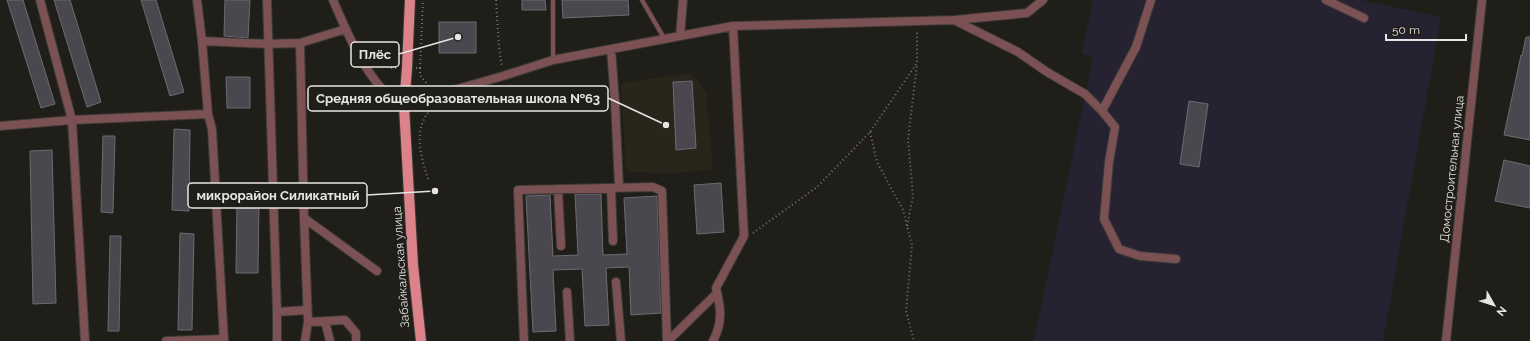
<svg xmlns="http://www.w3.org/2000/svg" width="1530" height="341" font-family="Raleway,sans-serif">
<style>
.industrial{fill:#262232}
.built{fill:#29251a}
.building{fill:#4a484e;stroke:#6c6b72}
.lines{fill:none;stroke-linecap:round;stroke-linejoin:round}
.lane-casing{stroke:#3c3a35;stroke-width:5.5}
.street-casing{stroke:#3c3a35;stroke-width:10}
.primary-casing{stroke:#3c3a35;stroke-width:12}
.path{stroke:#777571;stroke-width:2;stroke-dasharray:1 3;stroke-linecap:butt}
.lane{stroke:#7c5154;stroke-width:4}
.street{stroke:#7c5154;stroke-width:8}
.primary{stroke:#db828a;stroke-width:10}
.labels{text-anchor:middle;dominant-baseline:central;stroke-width:3.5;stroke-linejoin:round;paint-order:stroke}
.street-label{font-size:12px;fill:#e6e5e1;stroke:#201e19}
.leader{fill:none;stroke:#e6e5e1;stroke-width:1.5}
.callout-dot{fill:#e6e5e1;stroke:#201e19;stroke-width:1.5}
.callout{fill:#201e19;stroke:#e6e5e1;stroke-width:1.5}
.callout-label{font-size:13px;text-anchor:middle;font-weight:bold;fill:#e6e5e1}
</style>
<rect width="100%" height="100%" fill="#201e19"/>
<path class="industrial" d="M1093 0H1361L1441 17 1383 341H1034L1093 57 1082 54Z"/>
<path class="built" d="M691 73 706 92 713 166 710 170 663 174 626 171 621 83Z"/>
<path class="building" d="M7 0H23L55 104 41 108Z
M54 0H70L101 102 87 107Z
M141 0H156L184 92 170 96Z
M225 0H250L248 38 224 36Z
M522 0H545L546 10H522Z
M562 0H628L629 15 563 18Z
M439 22H476V53H439Z
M1526 37H1530V140L1504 135 1521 55 1522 56Z
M226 77H250V108H227Z
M692 81 696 148 676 150 673 82Z
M1189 101 1208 104 1199 167 1180 164Z
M174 129 190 130 189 211 172 210Z
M103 136H115L113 213 101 212Z
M52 150 56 303 33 304 30 151Z
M1504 160 1530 166V208L1495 201Z
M721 183 724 232 697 234 694 185Z
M575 194H601L603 255 627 254 624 198 657 196 661 313 631 315 629 267 606 268 609 325 585 326 582 269 553 270 556 331 533 332 526 196 550 195 553 256 578 255Z
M237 200 259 201 258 273H236Z
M180 233 194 234 192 330H178Z
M110 236H121L119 331H108Z"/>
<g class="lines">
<g class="lane-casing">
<path id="lane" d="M553 0V60
M642 0 664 38"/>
</g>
<g class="street-casing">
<path id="street" d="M197 0 202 41
M267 0 277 312
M333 0C346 30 360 64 382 89 388 96 397 101 404 106L443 93 503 76 553 60 733 26 955 20 1027 13 1043 0
M1326 0 1364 18
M956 21 1018 52 1047 72 1085 94 1102 111 1136 47 1151 0
M680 36 683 0
M300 43 304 218 308 322 345 320 356 333V341
M611 49 615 101 619 187
M1102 111 1115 127 1109 162 1104 219 1119 249 1140 256 1176 259
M0 126 72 120 40 0
M611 188 613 241
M558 189 561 246
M304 218 377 271
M616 282 621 341
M567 292 570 341
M325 321 330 341
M85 341 72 120 208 114
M166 341 224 339
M224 341 212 129 208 114 202 41 268 44 300 43 346 29
M277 341V312L307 310
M305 341 308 322
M524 341 518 190 653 187 662 191 667 341
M668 341 717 293
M713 341C723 322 721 308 716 288L744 236 733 26
M1446 341 1482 0"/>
</g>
<g class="primary-casing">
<path id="primary" d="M410 0 407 68 404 106 413 265 421 341"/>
</g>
<path class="path" d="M496 0 499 47 502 67
M391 68H397
M416 68H420V75L430 88
M420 68 423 0
M870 132 877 162 903 210 912 245 906 311 914 341
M428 179C422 160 415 138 424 119 426 114 431 110 433 106
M907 226 913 196 908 139 917 64
M753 233 817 187 870 132 917 63V30"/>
<use href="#lane" class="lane"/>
<use href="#street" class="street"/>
<use href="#primary" class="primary"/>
</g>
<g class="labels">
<g class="street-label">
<text transform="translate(1452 169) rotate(-84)">Домостроительная улица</text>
<text transform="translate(401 267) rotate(-94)">Забайкальская улица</text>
</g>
</g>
<path class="leader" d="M458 37L399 54M666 125L608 98M435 191L367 195"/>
<g class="callout-dot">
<circle cx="458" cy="37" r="4"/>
<circle cx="666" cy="125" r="4"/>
<circle cx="435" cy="191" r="4"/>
</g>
<g class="callout">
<rect x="351" y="42" width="48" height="25" rx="4"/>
<rect x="308" y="86" width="300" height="25" rx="4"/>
<rect x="188" y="183" width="179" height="25" rx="4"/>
</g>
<g class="callout-label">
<text x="375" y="59">Плёс</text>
<text x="458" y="103">Средняя общеобразовательная школа №63</text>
<text x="278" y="200">микрорайон Силикатный</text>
</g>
<g transform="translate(1494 305) rotate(129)" stroke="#201e19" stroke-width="3" paint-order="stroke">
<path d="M0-3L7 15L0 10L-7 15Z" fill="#e6e5e1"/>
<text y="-6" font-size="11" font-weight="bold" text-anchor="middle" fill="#e6e5e1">N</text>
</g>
<path d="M1386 34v6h80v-6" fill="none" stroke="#e6e5e1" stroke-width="2"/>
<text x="1392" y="34" font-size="12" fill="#e6e5e1" stroke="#201e19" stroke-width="3" paint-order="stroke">50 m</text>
</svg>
